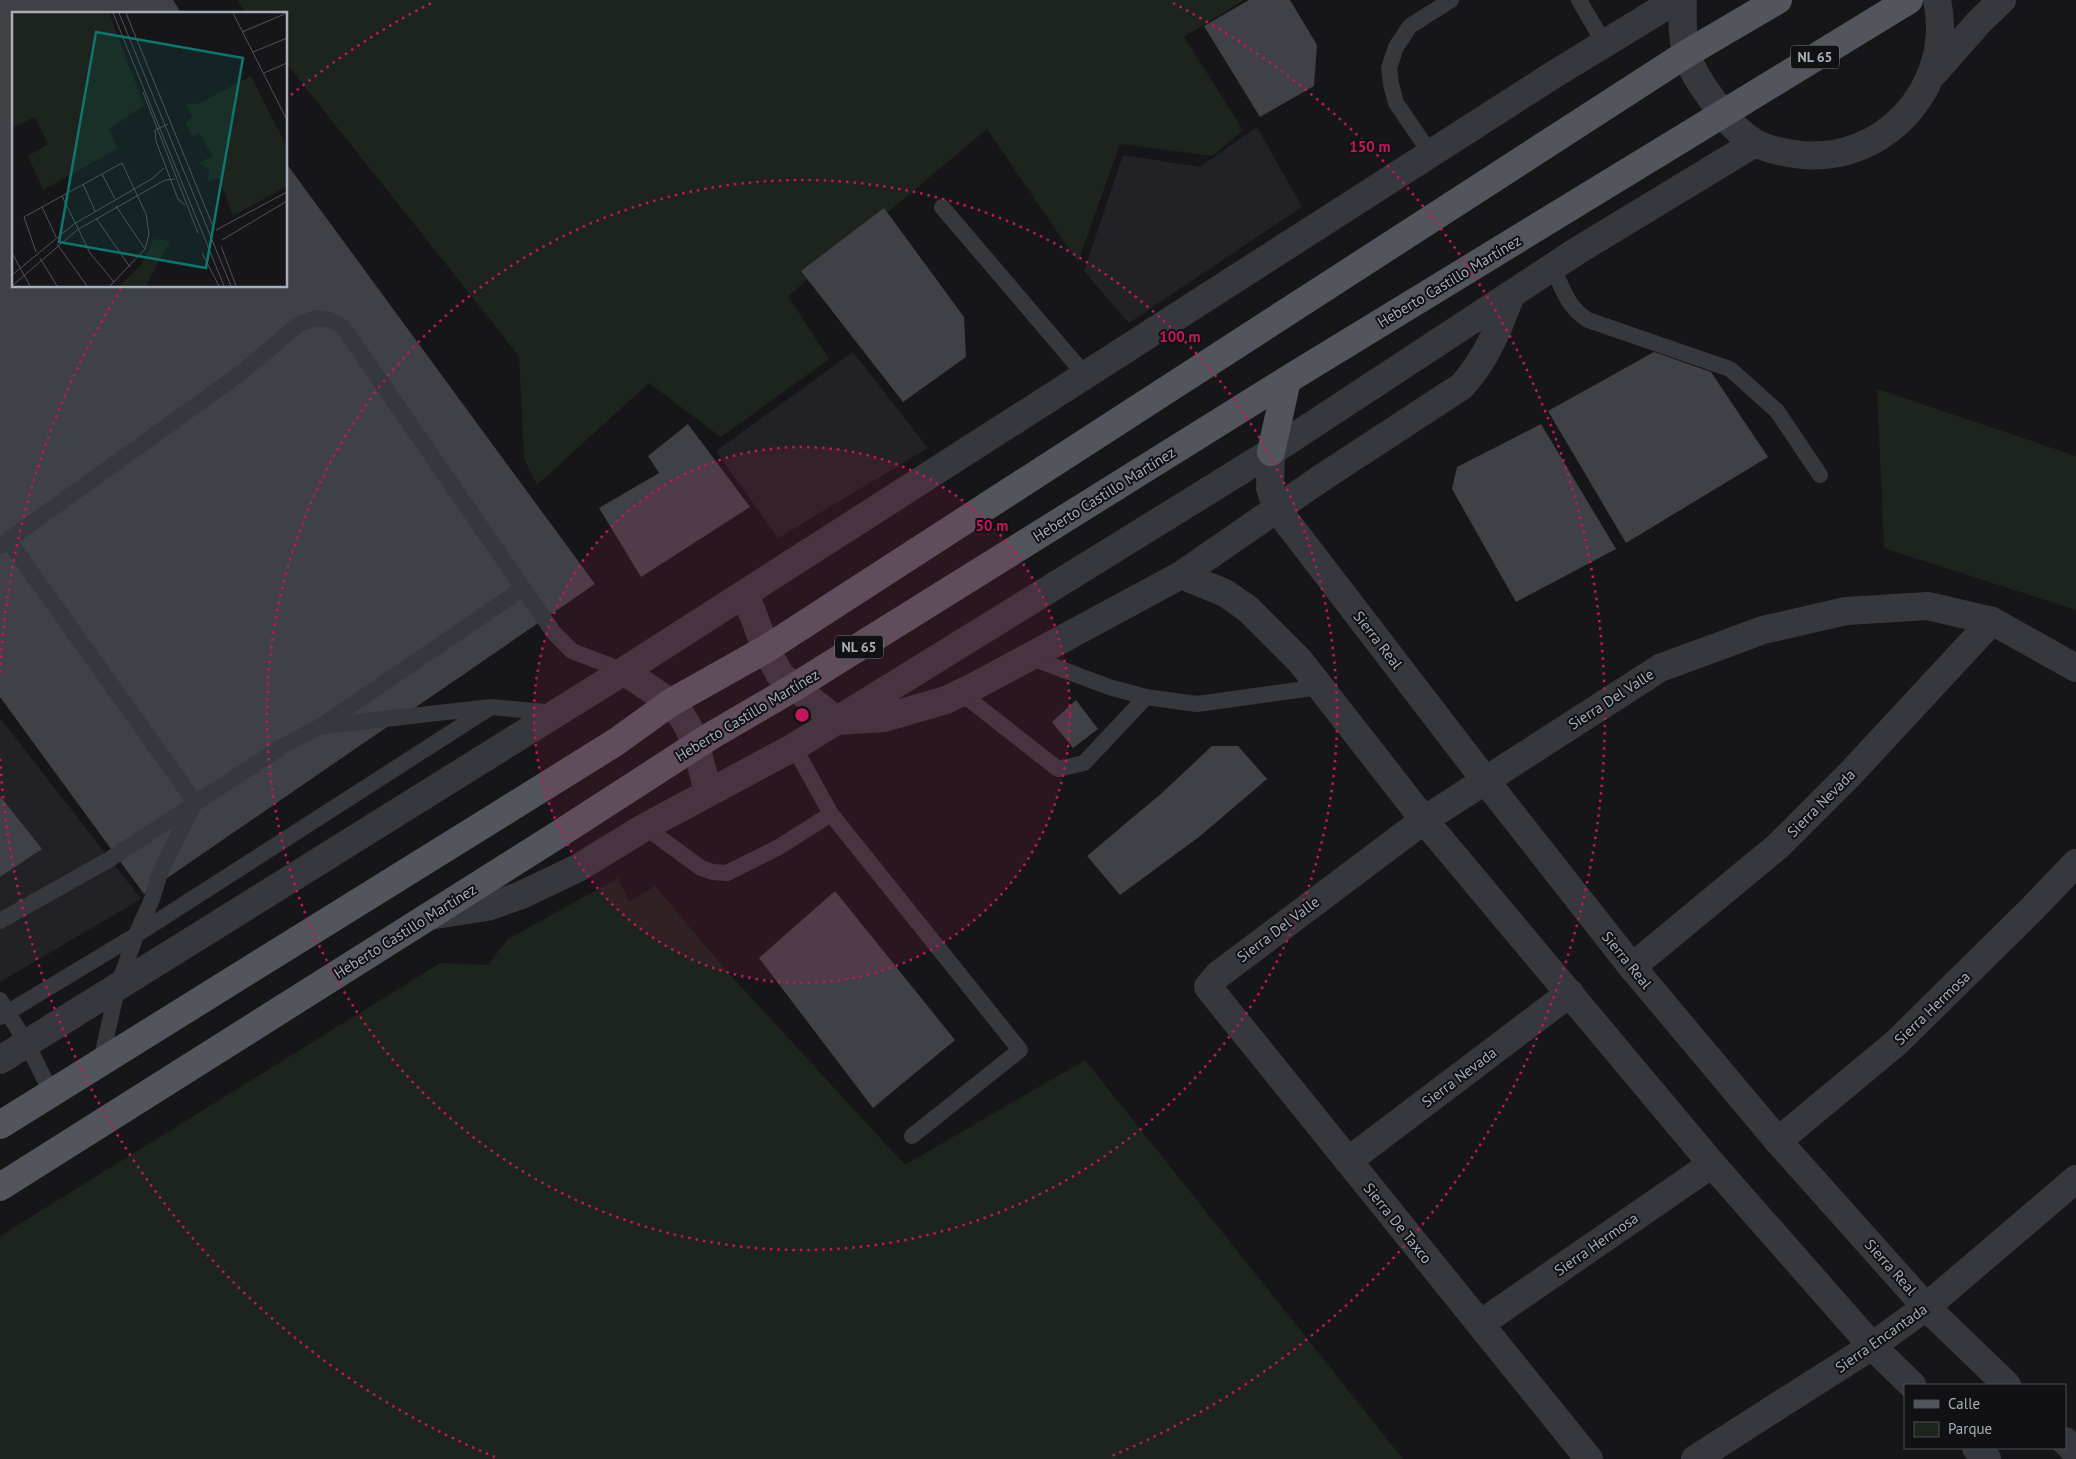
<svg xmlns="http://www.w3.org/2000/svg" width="2076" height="1459" font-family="'PT Sans',sans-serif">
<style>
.built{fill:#222226}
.green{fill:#1c241d}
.building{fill:#404146}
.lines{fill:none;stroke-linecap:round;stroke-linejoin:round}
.service{stroke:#37383e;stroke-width:16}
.minor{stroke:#37383e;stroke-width:28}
.tertiary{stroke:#37383e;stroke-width:28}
.primary{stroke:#53555d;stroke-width:28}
.ring{fill:none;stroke:#c2185b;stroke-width:2.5;stroke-dasharray:2.5 5}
.labels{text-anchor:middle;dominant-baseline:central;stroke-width:4;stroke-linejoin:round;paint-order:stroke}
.shield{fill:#111114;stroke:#7a7e88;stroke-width:1}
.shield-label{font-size:14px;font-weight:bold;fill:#a7adb9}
.street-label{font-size:15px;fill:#a7adb9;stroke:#111114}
.inset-road{fill:none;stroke:#505259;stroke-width:1}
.view{fill:#0f766e;fill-opacity:0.15;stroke:#0f766e;stroke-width:2.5}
.inset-edge{fill:none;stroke:#a7adb9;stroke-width:2.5}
.centre{fill:#c2185b;stroke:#111114;stroke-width:2.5}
.ring-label{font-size:15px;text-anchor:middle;font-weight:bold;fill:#c2185b;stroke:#111114;stroke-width:4;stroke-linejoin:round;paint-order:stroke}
</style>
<rect width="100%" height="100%" fill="#161619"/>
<path class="built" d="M1257 127 1302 207 1129 323 1084 271 1123 155 1200 167Z
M853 352 928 448 778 538 716 451Z
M0 718 141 899 0 982Z"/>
<path class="green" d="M237 0H1244L1184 37 1243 130 1213 156 1120 144 1078 262 987 129 788 296 829 359 721 437 649 383 537 485 524 459 519 356 286 63V14H247Z
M1877 389 2076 456V610L1884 548Z
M618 878 629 902 655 886 723 967 905 1165 1085 1060 1403 1459H0V1236L440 963 488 965 508 939Z"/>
<path class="building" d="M0 0H173L182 14H14V286H286V163L595 584 144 894 0 697Z
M1249 0H1290L1317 45 1314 86 1260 117 1204 26Z
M884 208 964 317 966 357 903 402 801 271Z
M1654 352 1711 372 1768 457 1626 543 1548 411Z
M688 424 750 507 641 577 599 508 659 473 648 456Z
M1541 424 1616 549 1516 602 1452 489 1457 467Z
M1076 700 1098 729 1073 748 1052 722Z
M1212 746H1238L1267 779 1199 837 1120 895 1087 856 1163 792Z
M0 796 42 849 0 877Z
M835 891 955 1040 873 1108 759 958Z"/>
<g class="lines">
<path class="service" d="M1579 0 1604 43
M1431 154 1396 103 1391 84 1389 68 1396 47 1410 26 1451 0
M942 207 1086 376
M1553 267C1562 288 1568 308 1588 320L1730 369 1777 411 1820 475
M8 540 195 802 161 870 152 899 136 935 117 989 101 1061
M0 546 241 373 299 324 316 318 330 320 343 327 554 633 572 651 624 671
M1029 657 1109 687 1146 697 1197 704 1320 687
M961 693 1058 769 1084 763 1146 697
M323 726 491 707 555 713
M831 814 1020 1050 912 1136
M645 827 701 868 713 872 727 873 779 847 831 814 794 747
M0 921 110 859 283 746 321 726 522 589
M0 1000 27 1044 51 1092
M0 1017 136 935 491 707"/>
<path class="minor" d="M1632 967 1778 846 1851 773 1992 621
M1778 1141 1896 1043 2033 908 2076 863
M1348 1161 1570 993
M1480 1324 1712 1164
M1589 1459 1208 987 1218 975 1424 820 1660 668 1763 630 1846 611 1928 606 1992 621 2076 668
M1695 1459 1872 1346 1926 1307 2076 1179"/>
<path class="tertiary" d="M1683 0C1681 49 1685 63 1714 102 1725 118 1737 132 1754 142 1766 149 1780 152 1794 154 1882 168 1956 86 1937 0
M1934 73 1979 22 2002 0
M1271 452 1270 488 1277 509 1485 780 1632 967 1778 1141 1926 1307 2007 1385
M1181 575 1225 593 1248 609 1300 661 1424 820 1712 1164 1872 1346 1912 1385
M745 593 766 649 780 675 837 721 884 718 946 700 977 685 1181 575 1320 479 1462 386C1487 358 1498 329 1511 295
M624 671C639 682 655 691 669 702 695 724 700 762 708 793
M429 916 487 907 519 896 578 868 645 827 794 747 1271 452 1577 251 1755 143
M0 1060 624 671 1553 75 1676 0
M2065 1441 2076 1452
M1976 1448 1987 1459"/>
<path class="primary" d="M1271 452 1287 380
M0 1125 616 742 670 703 766 649 1686 54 1778 0
M0 1187 559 834 709 737 793 688 1287 380 1909 0"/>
</g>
<circle cx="802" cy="715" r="268" fill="#c2185b" fill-opacity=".12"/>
<g class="ring">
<circle cx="802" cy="715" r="268"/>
<circle cx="802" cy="715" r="535"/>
<path d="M495 1457A803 803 0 0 1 0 757M0 673A803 803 0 0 1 121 289M291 95A803 803 0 0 1 431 3M1173 3A803 803 0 0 1 1109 1457"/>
</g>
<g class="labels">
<g class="shield">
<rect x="1791" y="45.5" width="48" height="23" rx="4"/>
<rect x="835" y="635.5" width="48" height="23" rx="4"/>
</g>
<g class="shield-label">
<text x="1815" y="57">NL 65</text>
<text x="859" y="647">NL 65</text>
</g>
<g class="street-label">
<text transform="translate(1449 281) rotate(-31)">Heberto Castillo Martínez</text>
<text transform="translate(1104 494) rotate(-32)">Heberto Castillo Martínez</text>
<text transform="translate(1378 640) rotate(52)">Sierra Real</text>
<text transform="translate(1611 699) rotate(-33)">Sierra Del Valle</text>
<text transform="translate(747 715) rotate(-31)">Heberto Castillo Martínez</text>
<text transform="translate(1821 803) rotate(-45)">Sierra Nevada</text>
<text transform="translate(1278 929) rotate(-37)">Sierra Del Valle</text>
<text transform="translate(405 931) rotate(-32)">Heberto Castillo Martínez</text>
<text transform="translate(1627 960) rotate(51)">Sierra Real</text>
<text transform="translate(1932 1008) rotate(-44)">Sierra Hermosa</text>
<text transform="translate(1459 1077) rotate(-37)">Sierra Nevada</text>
<text transform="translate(1398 1223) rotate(51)">Sierra De Taxco</text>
<text transform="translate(1596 1244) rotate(-35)">Sierra Hermosa</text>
<text transform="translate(1891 1267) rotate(48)">Sierra Real</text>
<text transform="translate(1881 1338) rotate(-35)">Sierra Encantada</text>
</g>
</g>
<g transform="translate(12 12)">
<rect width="275" height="275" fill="#161619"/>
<path d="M0 1H97L132 93 97 117 105 137 31 178 16 144 36 132 23 105 0 116ZM239 64 275 135V174L221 204 207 166 196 170 197 157 186 151 201 144 187 121 180 124 174 111 181 105 173 92H186ZM142 227 158 229 134 274H107L129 253Z" fill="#1c241d"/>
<path class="inset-road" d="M101 1 212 274M107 1 219 274M114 1 202 217M221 1 275 108M230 20 275 1M241 40 275 26M252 61 275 51M131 80 186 221M156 112 143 118 144 129 166 187 173 193M90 162 103 187M71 172 83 199M50 184 78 241 102 270M104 194 133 237M30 195 44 225M84 206 118 255M204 218 275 180M210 228 275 189M45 232 75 274M209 234 224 274M24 240 12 205 110 151 134 202 137 222 133 237 98 274M0 241 18 274M190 241 207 274M28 246 45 274M0 263 62 212 141 166 152 156M0 274 65 218 153 168 163 167"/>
<path class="view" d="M84 20 231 46 194 256 47 230Z"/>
<rect width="275" height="275" class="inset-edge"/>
</g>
<circle cx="802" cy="715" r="8" class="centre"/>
<g class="ring-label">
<text x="1370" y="152">150 m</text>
<text x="1180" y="342">100 m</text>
<text x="992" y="531">50 m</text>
</g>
<rect x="1904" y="1384" width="162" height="65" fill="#111114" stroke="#4d4f56"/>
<rect x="1914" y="1400" width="25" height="8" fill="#53555d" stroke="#4d4f56"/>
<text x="1948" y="1409" font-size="15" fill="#a7adb9">Calle</text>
<rect x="1914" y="1422" width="25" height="15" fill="#1c241d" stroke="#4d4f56"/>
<text x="1948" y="1434" font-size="15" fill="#a7adb9">Parque</text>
</svg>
